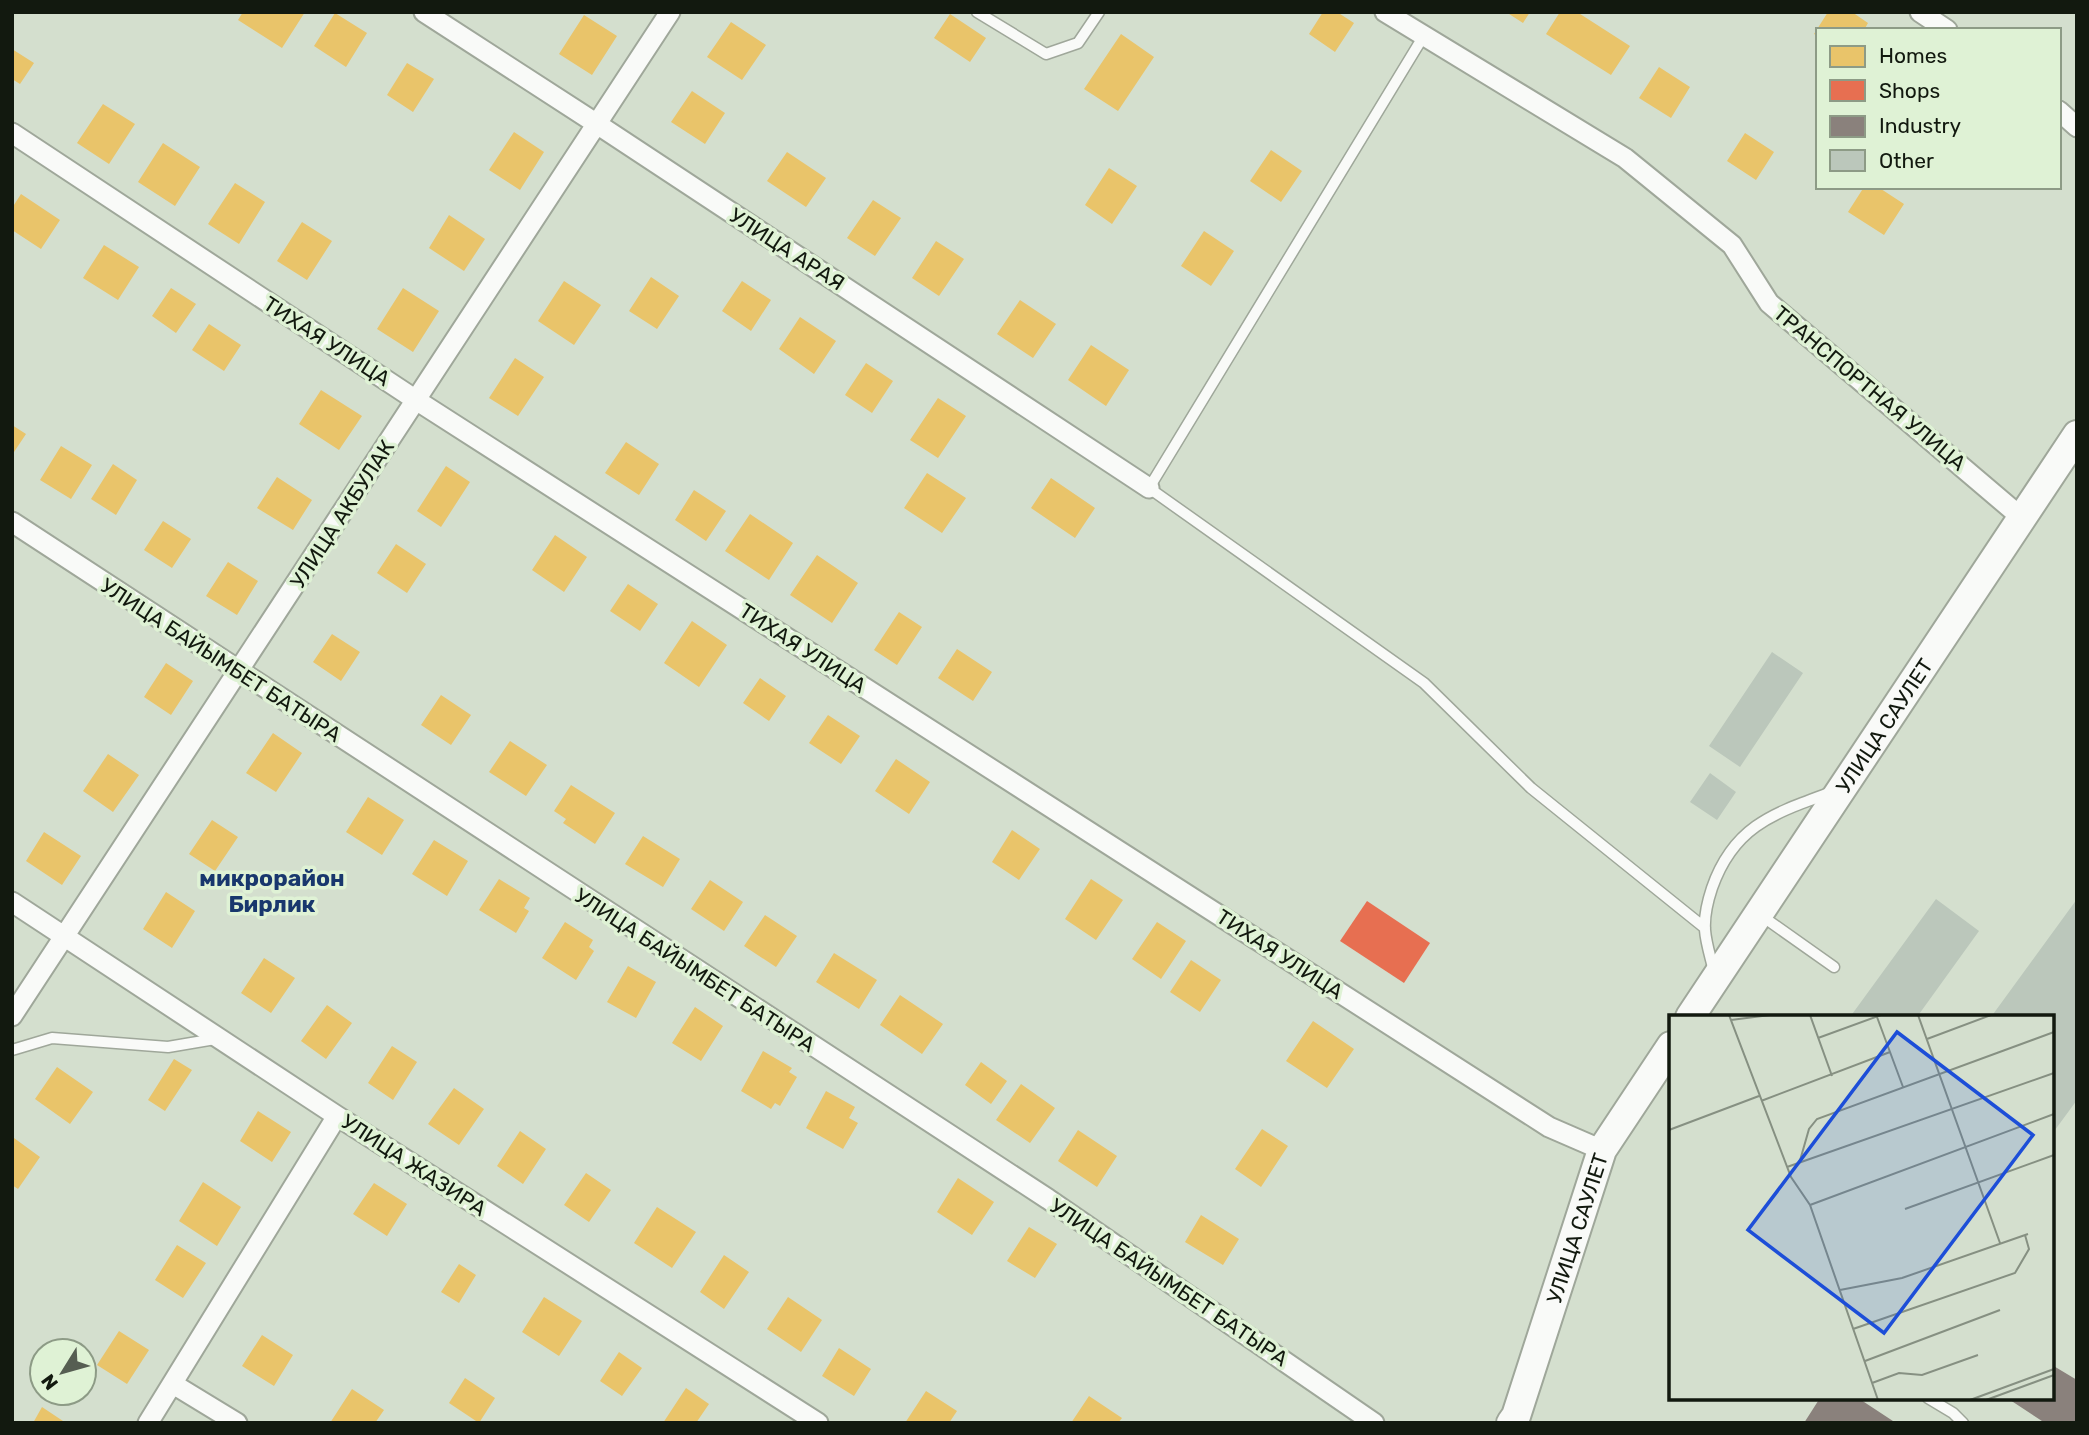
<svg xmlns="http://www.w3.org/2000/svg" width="2089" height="1435" font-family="Rubik,sans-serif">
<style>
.homes{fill:#e9c46a}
.shops{fill:#e76f51}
.industry{fill:#8a817c}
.building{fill:#bbc7bb}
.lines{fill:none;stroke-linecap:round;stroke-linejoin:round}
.lane-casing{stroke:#9fa79a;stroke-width:13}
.street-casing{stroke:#9fa79a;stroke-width:23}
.secondary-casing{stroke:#9fa79a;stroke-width:32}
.lane{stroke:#f9faf8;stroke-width:10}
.street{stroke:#f9faf8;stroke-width:19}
.secondary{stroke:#f9faf8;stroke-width:28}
.labels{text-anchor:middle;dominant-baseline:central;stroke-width:7;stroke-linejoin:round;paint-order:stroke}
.street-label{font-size:21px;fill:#12190f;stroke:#dff2d5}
.neighbourhood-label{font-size:23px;font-weight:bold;fill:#18376d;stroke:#dff2d5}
.inset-road{fill:none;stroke:#869082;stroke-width:2}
.view{fill:#1d4ed8;fill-opacity:0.15;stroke:#1d4ed8;stroke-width:3.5}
.inset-edge{fill:none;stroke:#12190f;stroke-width:3.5}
</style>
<rect width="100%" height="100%" fill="#d4dfce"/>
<path class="homes" d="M243 12H305L282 48 238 20Z
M1323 12H1337L1354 23 1335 52 1309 34Z
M1506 12H1530L1523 23Z
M1560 12H1577L1630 46 1611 75 1546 34Z
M1828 12H1852L1868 23 1864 30H1818V36L1814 34Z
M335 13 367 33 346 67 314 46Z
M950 14 986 38 970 62 934 38Z
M584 15 617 36 592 75 559 54Z
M731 22 766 45 742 80 707 57Z
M1121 34 1154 57 1118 111 1084 89Z
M12 49 34 63 20 84 12 79Z
M407 63 434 79 413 112 387 95Z
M1659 67 1690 87 1671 118 1639 98Z
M692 91 725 113 705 144 671 122Z
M103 104 135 124 109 164 77 143Z
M514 132 544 152 520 190 489 170Z
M1745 133 1774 152 1756 180 1727 161Z
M163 143 200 167 175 206 138 182Z
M1271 150 1302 171 1281 202 1250 181Z
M787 152 826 178 806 207 767 181Z
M1109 168 1137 186 1112 224 1085 205Z
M235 183 265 202 239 244 208 224Z
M1864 187H1878L1904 204 1884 235 1848 212Z
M21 194 60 220 41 249 12 230V208Z
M873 200 901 218 875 256 847 238Z
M449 215 485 239 464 271 429 248Z
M302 222 332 241 307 280 277 261Z
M1204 231 1234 251 1211 286 1181 266Z
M936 241 964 259 939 296 912 278Z
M104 245 139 267 118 300 83 278Z
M651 277 679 296 657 329 629 311Z
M564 281 601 305 574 345 538 321Z
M742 281 771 300 751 331 722 311Z
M171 288 196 304 176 333 152 316Z
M403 288 439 311 413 352 377 329Z
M1020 300 1056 324 1033 358 997 334Z
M800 317 836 341 814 374 779 349Z
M209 324 241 345 224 371 192 350Z
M1091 345 1129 370 1106 406 1068 380Z
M515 358 544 377 518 416 489 398Z
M866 363 893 381 872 413 845 395Z
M321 390 362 416 339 450 299 424Z
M938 398 966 416 938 458 910 440Z
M12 425 26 434 12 455Z
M626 442 659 464 639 495 605 473Z
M61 446 92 465 71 499 40 480Z
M113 464 137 480 116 515 91 499Z
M446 466 470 482 441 527 417 511Z
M927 473 966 498 942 533 904 508Z
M277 477 312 500 293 530 257 508Z
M1051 478 1095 508 1075 538 1031 508Z
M694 490 726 511 706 541 675 520Z
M750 514 793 543 769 580 725 551Z
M163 521 191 539 172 568 144 550Z
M555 535 587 557 564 592 532 570Z
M396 544 426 564 407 593 377 573Z
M817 555 858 583 832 623 790 595Z
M228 562 258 581 237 615 206 596Z
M628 584 658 604 640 631 610 611Z
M899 612 922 627 897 665 874 650Z
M692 621 727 645 699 687 664 663Z
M332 634 360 652 341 681 313 662Z
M957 649 992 672 973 701 938 678Z
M166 663 193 681 171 715 144 697Z
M760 678 786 696 769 721 743 703Z
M441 695 471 715 451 745 421 725Z
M828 715 860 736 841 764 809 743Z
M273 733 302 753 276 792 246 773Z
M510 741 547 765 526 796 489 772Z
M108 754 139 775 113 812 83 791Z
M896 759 930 782 909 814 875 791Z
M571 785 615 813 595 844 563 823 566 819 554 811Z
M368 797 404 820 382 855 346 832Z
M212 820 238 837 215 871 189 854Z
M1012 830 1040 849 1019 880 992 862Z
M44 832 81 856 62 885 26 861Z
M643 836 680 859 663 887 625 864Z
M434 840 468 861 447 896 412 874Z
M499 879 530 898 524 908 529 911 516 933 479 910Z
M1091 879 1123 900 1096 940 1065 919Z
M710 880 743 902 724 931 691 909Z
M166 892 195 911 172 948 143 929Z
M765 915 797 936 776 967 744 946Z
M565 922 593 940 589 947 594 951 576 980 542 958Z
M1157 922 1186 941 1161 979 1132 959Z
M834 953 877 980 859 1009 816 982Z
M264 958 295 978 271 1013 241 993Z
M1191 960 1221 980 1200 1012 1170 992Z
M628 966 656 982 636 1018 607 1002Z
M900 995 943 1024 922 1054 880 1025Z
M327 1005 352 1023 326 1059 301 1041Z
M695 1007 723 1026 701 1061 672 1043Z
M1313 1021 1354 1049 1327 1088 1286 1061Z
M392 1046 417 1062 393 1100 368 1083Z
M763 1051 792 1068 789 1072 797 1077 780 1106 775 1103 771 1109 741 1091Z
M174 1059 192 1070 165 1111 148 1100Z
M981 1062 1007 1081 991 1104 965 1085Z
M57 1067 93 1092 70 1124 35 1099Z
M1021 1084 1055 1108 1030 1143 996 1120Z
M454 1088 484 1109 459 1145 428 1124Z
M826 1091 855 1107 849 1118 858 1123 843 1149 806 1128Z
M258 1111 291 1132 272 1162 240 1141Z
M1262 1129 1288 1146 1261 1187 1235 1169Z
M1078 1130 1117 1156 1097 1187 1058 1161Z
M520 1131 546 1149 523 1184 497 1166Z
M14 1138 40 1157 18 1189 12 1185Z
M586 1173 611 1190 589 1222 564 1205Z
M958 1178 994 1202 972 1235 937 1212Z
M203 1182 241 1207 217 1246 179 1221Z
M374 1183 407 1204 387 1236 353 1214Z
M657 1207 696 1232 672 1268 634 1243Z
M1201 1215 1239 1239 1223 1265 1185 1242Z
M1029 1227 1057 1244 1035 1278 1007 1261Z
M177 1245 206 1263 183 1298 155 1280Z
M724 1255 749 1272 724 1309 700 1292Z
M459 1264 476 1275 459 1303 441 1292Z
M544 1297 582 1321 559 1356 522 1332Z
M788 1297 822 1320 801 1352 767 1329Z
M119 1331 149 1350 127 1384 97 1365Z
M262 1335 293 1355 274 1386 242 1366Z
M839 1348 871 1369 854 1396 822 1376Z
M619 1352 642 1368 622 1396 600 1381Z
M465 1378 495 1398 479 1423 449 1403Z
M686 1388 709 1404 696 1423H663Z
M352 1389 384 1410 375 1423H330Z
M926 1391 957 1411 949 1423H905Z
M1089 1396 1122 1418 1118 1423H1071Z
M42 1407 66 1423H33Z"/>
<path class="shops" d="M1367 901 1430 943 1404 983 1340 941Z"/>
<path class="industry" d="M2052 1365 2077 1380V1423H2045L2007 1398H2052Z
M1820 1398H1858L1896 1423H1804Z"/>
<path class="building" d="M1772 652 1803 673 1740 767 1709 746Z
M1710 773 1736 792 1717 820 1690 802Z
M1936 899 1979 931 1917 1017H1850Z
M2077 899V1100L2052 1134V1017H1991Z"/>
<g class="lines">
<g class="lane-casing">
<path id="lane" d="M977 12 1046 54 1078 43 1099 12
M1423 37 1149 488 1424 683 1531 788 1705 928
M1759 914 1834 967
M1714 972C1711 958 1706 944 1705 930 1704 916 1708 900 1712 888 1734 825 1775 813 1832 792
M12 1050 52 1038 168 1047 215 1039
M1928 1398 1953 1413 1963 1423"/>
</g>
<g class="street-casing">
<path id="street" d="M424 12 597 124 1149 488
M1385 12 1625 158 1732 245 1769 303 2022 518
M1920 12 1947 30
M2059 111 2077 127
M12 133 416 400 1549 1127 1602 1150
M12 522 1048 1199 1374 1423
M12 902 337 1116 818 1423
M12 1016 670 12
M173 1384 237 1423
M148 1423 337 1116"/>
</g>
<g class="secondary-casing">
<g id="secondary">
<path id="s1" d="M1690 1017 2077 435"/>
<path id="s2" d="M1511 1423 1516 1416 1602 1150 1671 1046"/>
</g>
</g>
<use href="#lane" class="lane"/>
<use href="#street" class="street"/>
<use href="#secondary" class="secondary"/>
</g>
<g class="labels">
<g class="street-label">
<text transform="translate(787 249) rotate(33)">УЛИЦА АРАЯ</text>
<text transform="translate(327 341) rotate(33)">ТИХАЯ УЛИЦА</text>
<text transform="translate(1870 388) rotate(40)">ТРАНСПОРТНАЯ УЛИЦА</text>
<text transform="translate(342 514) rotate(-57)">УЛИЦА АКБУЛАК</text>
<text transform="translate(803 648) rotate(33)">ТИХАЯ УЛИЦА</text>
<text transform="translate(221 660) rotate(33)">УЛИЦА БАЙЫМБЕТ БАТЫРА</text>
<text stroke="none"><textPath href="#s1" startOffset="350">УЛИЦА САУЛЕТ</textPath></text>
<text transform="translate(1280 954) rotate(33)">ТИХАЯ УЛИЦА</text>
<text transform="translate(695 970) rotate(33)">УЛИЦА БАЙЫМБЕТ БАТЫРА</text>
<text transform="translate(414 1165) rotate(33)">УЛИЦА ЖАЗИРА</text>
<text stroke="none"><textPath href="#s2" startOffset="206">УЛИЦА САУЛЕТ</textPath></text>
<text transform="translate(1169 1282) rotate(34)">УЛИЦА БАЙЫМБЕТ БАТЫРА</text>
</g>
<g class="neighbourhood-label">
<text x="272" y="878">микрорайон<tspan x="272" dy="26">Бирлик</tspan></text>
</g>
</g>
<g transform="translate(1669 1015)">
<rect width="385" height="385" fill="#d4dfce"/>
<path class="inset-road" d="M60 0 122 162 141 190 209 385M141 0 163 61M249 0 331 228M208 2 234 72M62 5 101 0M149 23 212 0M258 24 322 0M92 86 221 37M0 115 90 81M130 149 140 114 148 104 385 17M118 152 385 58M141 190 385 99M236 194 385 140M171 275 233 263 359 219M184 314 346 258 360 234 356 220M196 346 331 295M203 368 230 358 253 360 309 340M301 385 385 354M317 385 385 360"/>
<path class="view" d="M228 17 364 120 215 318 79 215Z"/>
<rect width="385" height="385" class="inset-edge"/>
</g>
<rect width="2089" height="1435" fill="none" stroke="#12190f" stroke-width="28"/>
<rect x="1816" y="28" width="245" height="161" fill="#dff2d5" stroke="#8d9b86" stroke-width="2"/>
<rect x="1830" y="46" width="35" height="21" fill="#e9c46a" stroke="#8d9b86" stroke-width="2"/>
<text x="1879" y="63" font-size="21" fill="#12190f">Homes</text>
<rect x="1830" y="80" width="35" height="21" fill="#e76f51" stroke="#8d9b86" stroke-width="2"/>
<text x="1879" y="98" font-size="21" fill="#12190f">Shops</text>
<rect x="1830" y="116" width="35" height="21" fill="#8a817c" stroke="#8d9b86" stroke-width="2"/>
<text x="1879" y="133" font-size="21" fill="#12190f">Industry</text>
<rect x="1830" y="150" width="35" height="21" fill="#bbc7bb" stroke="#8d9b86" stroke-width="2"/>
<text x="1879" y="168" font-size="21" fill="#12190f">Other</text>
<g transform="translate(63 1372) rotate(233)"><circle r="33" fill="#dff2d5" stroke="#8d9b86" stroke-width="2"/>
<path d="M0-5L12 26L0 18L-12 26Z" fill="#565e52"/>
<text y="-10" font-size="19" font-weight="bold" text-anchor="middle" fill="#12190f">N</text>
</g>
</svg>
